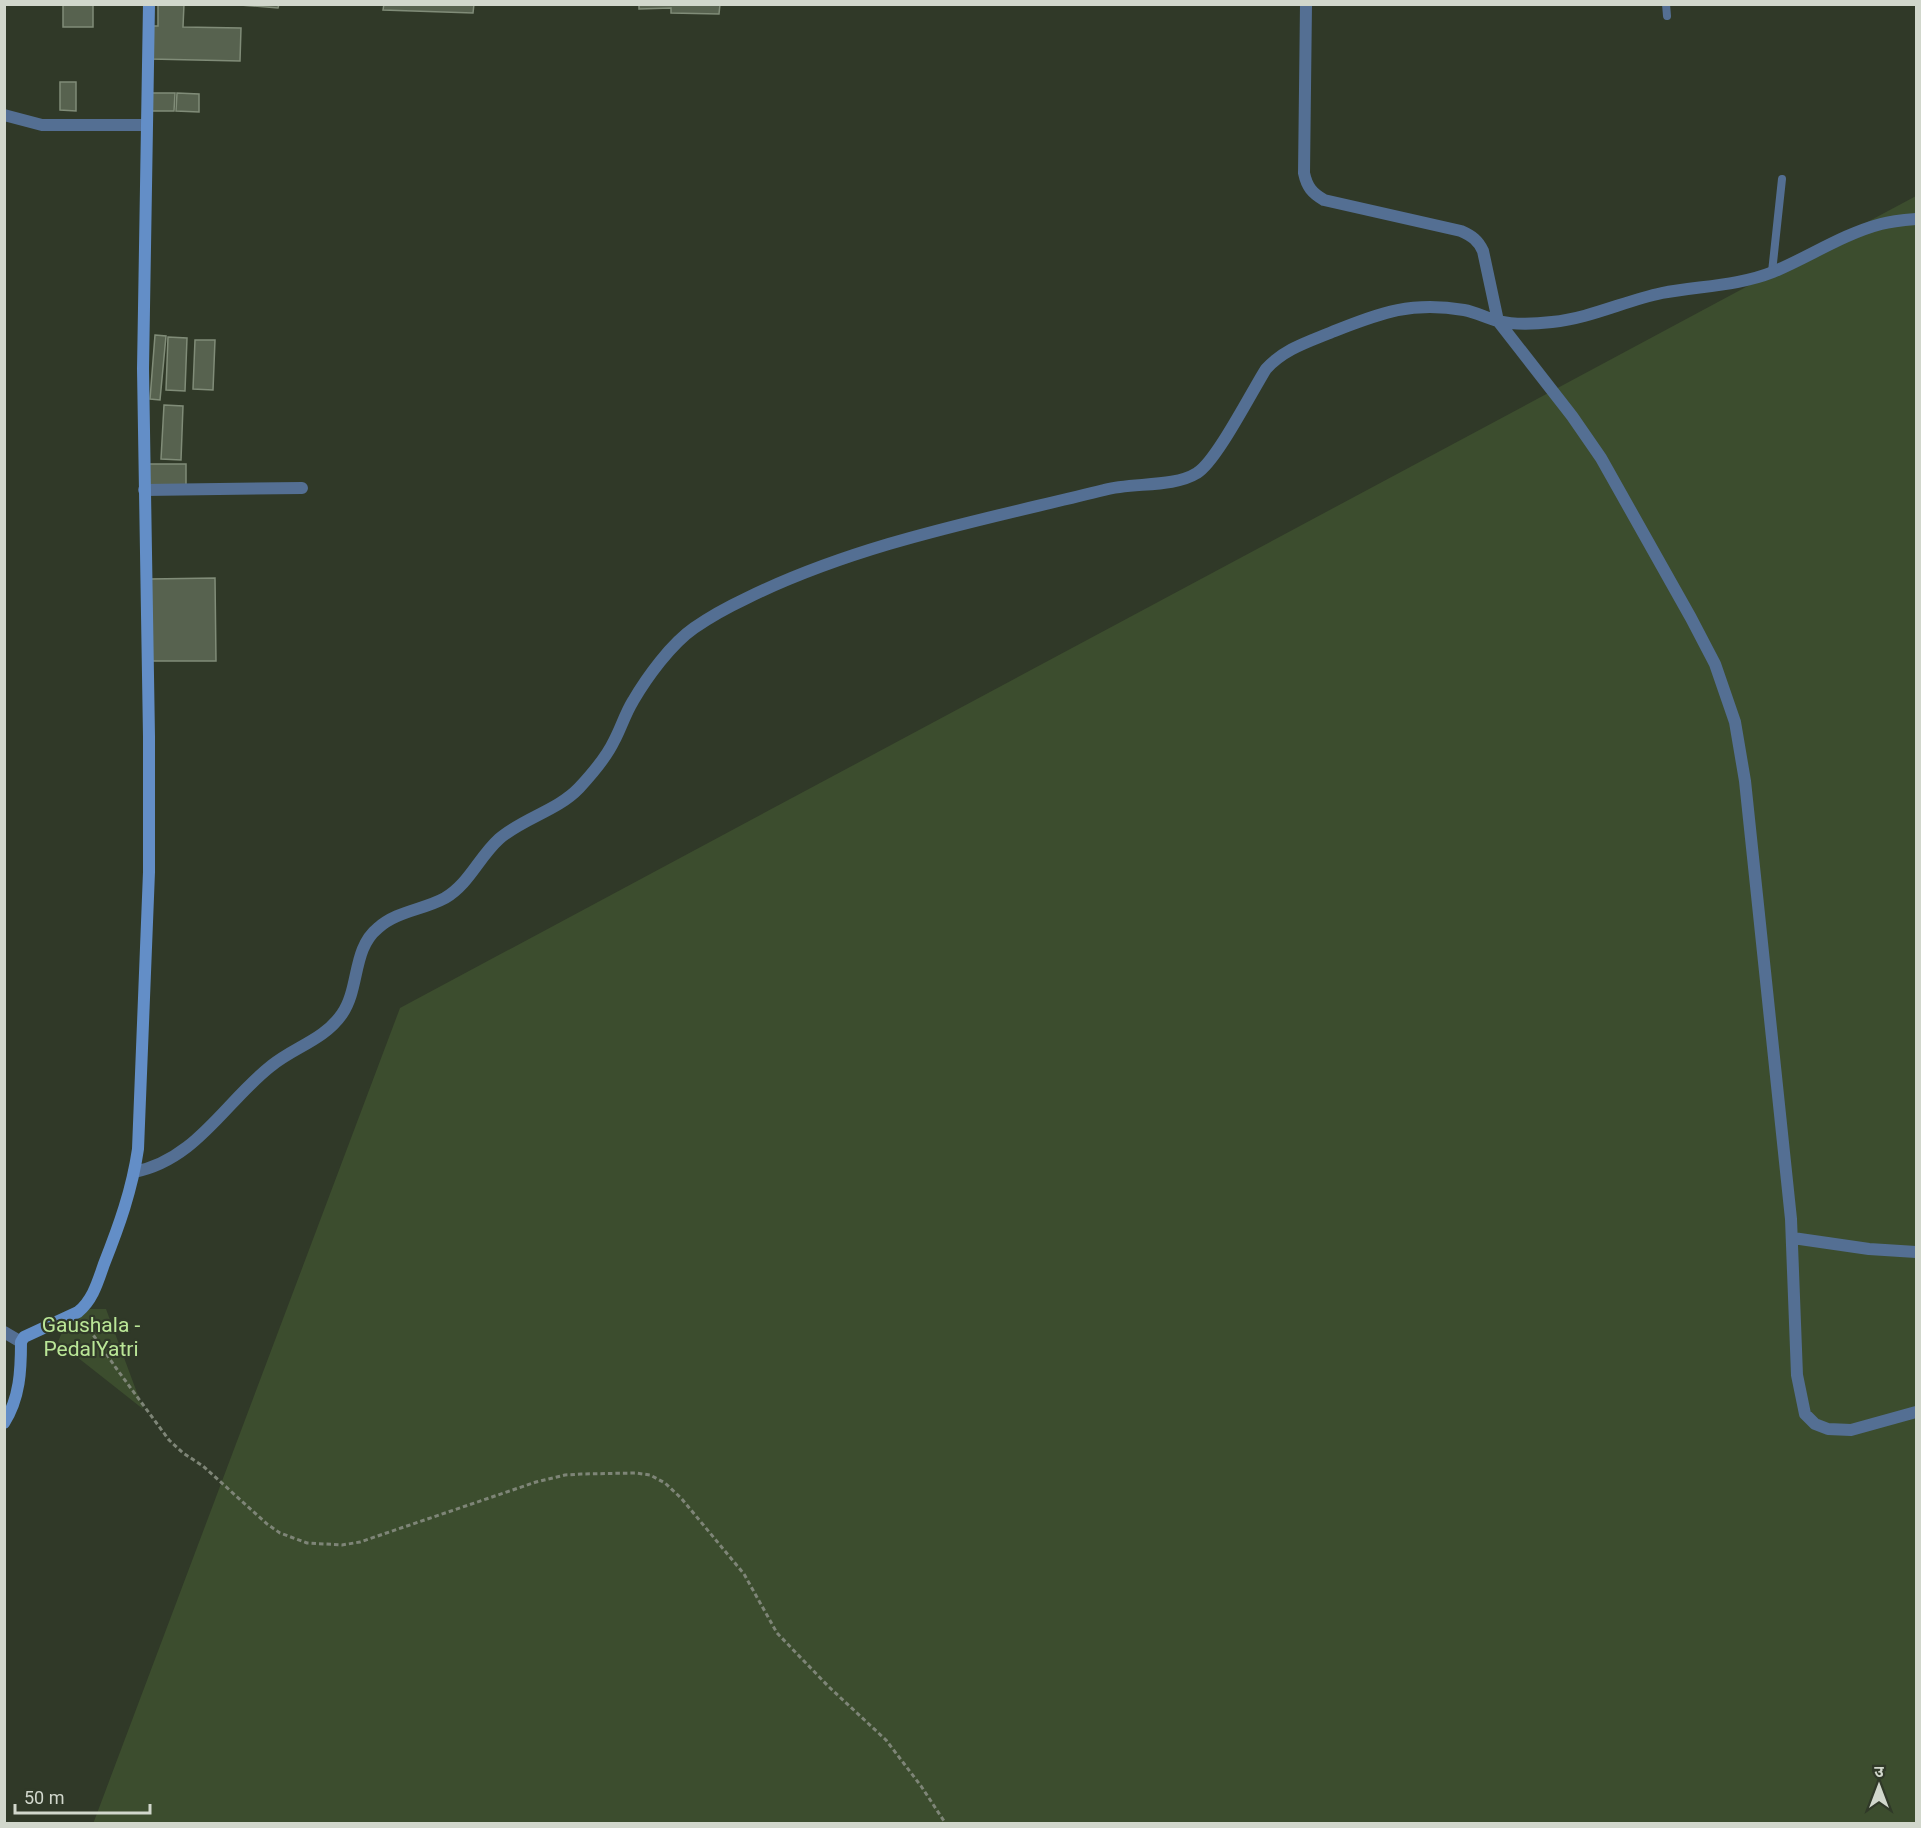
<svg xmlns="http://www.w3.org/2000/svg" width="1921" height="1828" font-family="Roboto,'Noto Sans Devanagari',sans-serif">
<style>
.green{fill:#3c4d2e}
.building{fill:#57624f;stroke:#808c78;stroke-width:1.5}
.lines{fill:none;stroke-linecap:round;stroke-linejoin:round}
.path{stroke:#7e8577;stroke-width:3;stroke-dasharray:4.5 3;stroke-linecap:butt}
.lane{stroke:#546f93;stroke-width:8}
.street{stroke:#546f93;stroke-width:12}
.secondary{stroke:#638ec7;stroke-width:12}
.labels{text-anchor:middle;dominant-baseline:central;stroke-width:4.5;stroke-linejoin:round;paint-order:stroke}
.park-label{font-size:21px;fill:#bae697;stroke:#303928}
</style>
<rect width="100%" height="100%" fill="#303928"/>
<path class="green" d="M1916 196V1823L93 1824 400 1008Z
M88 1309H106L143 1409 58 1342 64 1327Z"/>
<path class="building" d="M63 4H93V27H63Z
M158 4H184L183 27 241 28 240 61 151 59 152 26H158Z
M227 4H279L278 8Z
M384 4H474L473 13 383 10Z
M639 4H720L719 14 671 13V8L639 9Z
M60 82H76V111L60 110Z
M150 93H175L174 111H150Z
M177 93 199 94V112L176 111Z
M155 335 166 336 160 400 150 399Z
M168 337 187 338 185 391 166 390Z
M195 340H215L213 390 193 389Z
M164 405 183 406 181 460 161 459Z
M146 464H186V486H146Z
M215 578 216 661H151L150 579Z"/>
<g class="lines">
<path class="path" d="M85 1323 116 1368 169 1440 183 1453 203 1466 267 1524 280 1533 307 1543 342 1545 360 1542 536 1482 565 1475 581 1474 636 1473 650 1475 665 1483 681 1498 744 1574 777 1633 829 1687 886 1740 921 1786 946 1824"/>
<path class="lane" d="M1666 4 1667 16
M1772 272 1782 179"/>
<path class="street" d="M1306 4 1304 173C1307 187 1312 193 1324 200L1461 231C1472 236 1478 240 1483 251L1498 321 1572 416 1601 458 1691 618 1715 664 1735 722 1745 781 1791 1219 1797 1375 1805 1414 1815 1424 1828 1429 1851 1430 1916 1412
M4 115 42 125H146
M144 490 302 488
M134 1172C196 1160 225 1102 271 1066 294 1047 324 1040 342 1014 360 988 352 949 378 928 397 911 423 910 445 898 469 884 479 857 499 839 523 818 557 811 579 788 592 774 606 758 614 741 621 728 625 714 633 701 647 677 671 644 694 628 710 617 728 607 745 599 858 543 983 520 1104 490 1132 482 1173 488 1197 473 1216 462 1252 391 1266 369 1284 349 1308 342 1332 332 1381 313 1410 301 1464 310 1476 312 1486 318 1498 321 1515 325 1535 324 1552 322 1591 318 1624 301 1662 293 1698 286 1738 286 1773 272 1809 257 1843 234 1881 224 1892 221 1904 220 1916 219
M1793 1238 1869 1249 1916 1252
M4 1332 21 1342"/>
<path class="secondary" d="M4 1423C20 1398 21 1370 21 1342L24 1337 78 1312C93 1300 98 1281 104 1264 119 1226 132 1190 138 1149L149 872V736L143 369 149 4"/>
</g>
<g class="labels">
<g class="park-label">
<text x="91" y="1325">Gaushala -<tspan x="91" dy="24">PedalYatri</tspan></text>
</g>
</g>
<rect width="1921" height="1828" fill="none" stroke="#d1d7cc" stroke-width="12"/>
<g transform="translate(1879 1786)" stroke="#303928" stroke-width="4.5" paint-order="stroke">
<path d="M0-4.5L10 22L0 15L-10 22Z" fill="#d1d7cc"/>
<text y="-9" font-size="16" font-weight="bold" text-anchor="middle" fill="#d1d7cc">उ</text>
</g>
<path d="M15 1804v9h135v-9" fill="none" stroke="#d1d7cc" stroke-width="3"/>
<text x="24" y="1804" font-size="18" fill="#d1d7cc" stroke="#303928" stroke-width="4.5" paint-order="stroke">50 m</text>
</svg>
